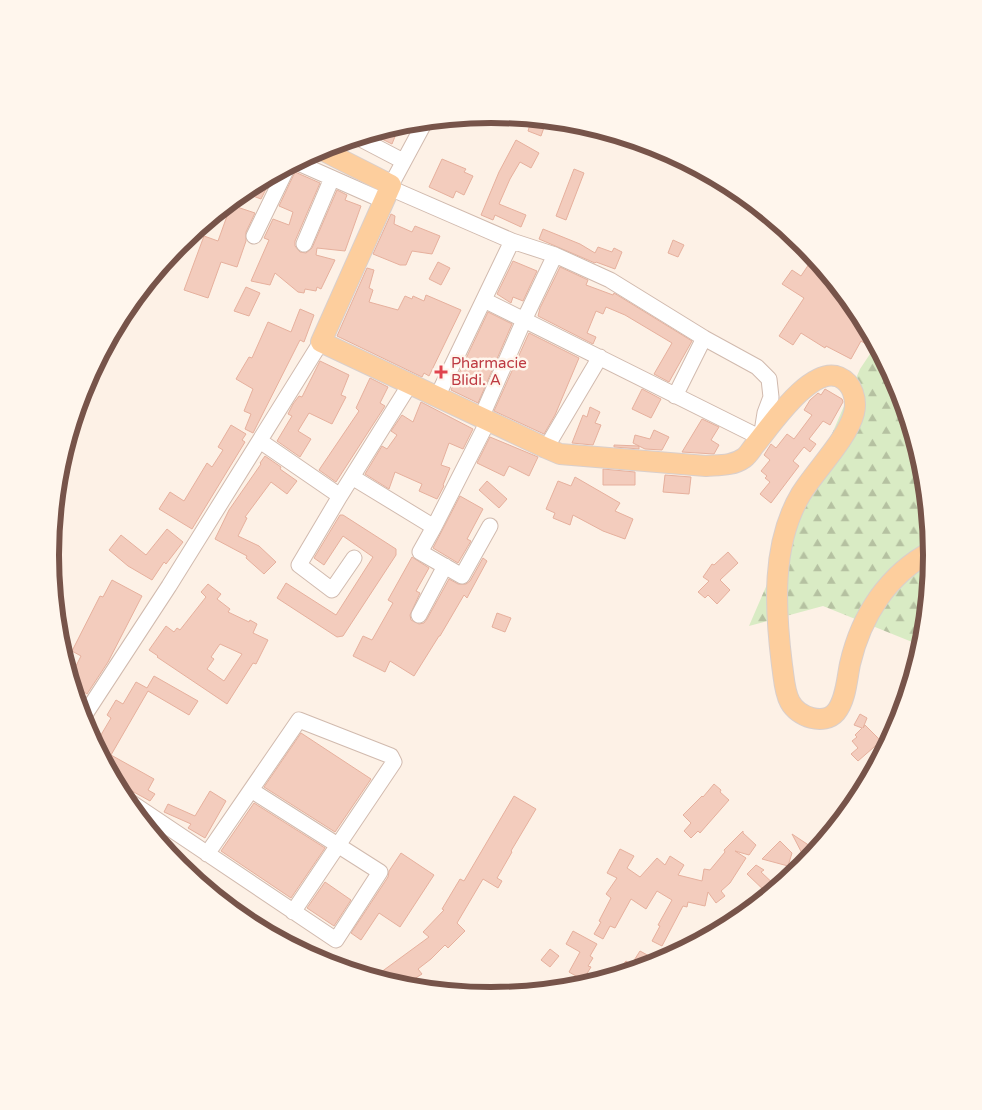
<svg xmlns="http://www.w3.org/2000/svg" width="982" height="1110" font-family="'Varela Round',sans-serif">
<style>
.forest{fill:url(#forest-firs)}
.building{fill:#f3ccbd;stroke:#e6b09d;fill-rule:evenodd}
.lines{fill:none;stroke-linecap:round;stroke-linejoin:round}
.minor-casing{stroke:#d1baae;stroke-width:17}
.major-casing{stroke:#d9cfcc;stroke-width:22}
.minor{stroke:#fff;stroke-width:15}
.major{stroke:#fdce9d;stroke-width:20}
.health-dot{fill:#e0444e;stroke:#fff6ed;stroke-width:2}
.labels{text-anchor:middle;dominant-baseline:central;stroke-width:5;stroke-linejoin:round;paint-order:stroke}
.health-label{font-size:15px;fill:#be3a42;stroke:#fff6ed;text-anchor:start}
.rim{fill:none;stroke:#77544a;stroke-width:6}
</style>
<defs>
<pattern id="forest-firs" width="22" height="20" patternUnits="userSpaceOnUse" patternTransform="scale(1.25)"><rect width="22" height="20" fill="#d9ebc4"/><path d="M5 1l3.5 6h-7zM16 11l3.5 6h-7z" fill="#b5c1a1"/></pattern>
</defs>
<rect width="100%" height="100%" fill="#fdf1e6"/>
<path class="forest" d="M876 345 899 387 924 469 932 555 922 646 823 606 749 626 860 369Z"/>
<path class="building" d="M532 118 547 119 541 136 528 131Z
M400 124 392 144 370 133Z
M516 140 539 153 531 168 520 162 510 179 499 204 526 215 521 227 495 215 493 220 481 215 499 172Z
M442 159 466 169 464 172 473 176 464 195 456 191 453 198 429 187Z
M574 169 584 173 566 220 556 216Z
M295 172 320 183 295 241V246L300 252 306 253 312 248 337 190 347 195 345 200 361 206 345 251 317 248 316 255 335 260 321 289 317 287 316 291 305 289 304 293 298 292 275 273 270 285 251 281 269 240 264 238 273 219 289 225 293 212 279 206Z
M274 173 261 199 242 192 246 188Z
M231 205 255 213 246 232V241L237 267 221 262 208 298 184 290 204 236 218 241Z
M391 214 395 216 394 224 412 232 415 226 440 236 432 254 412 251 406 265H400L373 254Z
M543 229 580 244 595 253 598 247 612 252 614 248 622 252 615 269 596 262 595 263 539 239Z
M673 240 684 245 678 257 668 253Z
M813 258 818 262 849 300 844 307 861 316 881 353 861 341 851 359 826 346 825 348 801 333 793 345 779 336 804 298 782 284 792 270 801 276Z
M513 261 537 271 523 301 513 297 511 303 497 294Z
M438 262 450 268 441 285 429 279Z
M560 267 588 280 586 285 613 295 614 293 692 341 669 382 654 374 672 343 625 315 606 307 603 314 596 311 587 333 596 337 593 344 538 316 540 308Z
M367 268 374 270 369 288 373 290 369 302 398 310 405 296 412 299 413 296 424 301 426 295 461 310 429 376 424 373 422 377 337 336Z
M246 287 260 293 249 316 234 311Z
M300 309 314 315 304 342 300 340 253 433 245 429 251 414 244 411 253 389 236 379 249 357 252 358 268 322 291 332Z
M488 312 512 324 478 403 451 390Z
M529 333 579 358 555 415 544 434 494 411Z
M320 361 349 375 341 395 346 397 332 424 309 413 298 431 311 439 300 457 277 441 292 416 288 414 293 404 299 396 302 397Z
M370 378 388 387 380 403 385 406 336 482 319 470 359 411 356 408Z
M642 389 661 399 651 418 632 409Z
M825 389 842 399 843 402 830 425 823 421 809 439 816 444 810 452 804 447 793 461 799 466 771 503 760 494 770 482 765 478 767 476 761 471 770 460 764 455 771 444 776 448 787 434 794 439 812 415 804 410 810 400 818 393 821 395Z
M421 402 473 429 463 449 449 443 441 465 450 468 443 485 444 486 437 499 419 491 422 484 395 472 389 489 365 474 382 446 387 449 397 435 391 431 402 415 413 422Z
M590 407 600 412 595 423 601 425 593 445 572 443 583 415 587 417Z
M702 419 719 427 711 440 719 445 714 454 682 452Z
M231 425 246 434 242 440 245 442 192 529 159 509 170 492 184 501 207 463 212 467 223 450 218 447Z
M654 430 669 437 662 450 645 449 639 446V449L614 447V445L639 446 633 443 635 435 650 439Z
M490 437 538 457 529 476 509 466 504 476 477 463Z
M265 456 281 467 280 469 297 481 287 494 271 482 245 517 247 518 238 536 259 546 276 562 264 574 246 558 247 556 215 539 229 510 261 464 260 463Z
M603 469 635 472V485H603Z
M665 475 691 477 689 494 663 492Z
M575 477 620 503 615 511 633 519 625 539 603 531 573 515 570 525 553 518 555 513 546 509 558 481 571 486Z
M487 481 507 499 499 508 479 490Z
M460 496 483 509 467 539 471 541 458 563 433 548Z
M340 515H343L396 549V555L343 636 337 637 277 598 286 583 336 615 373 557 343 536 324 565 314 558Z
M167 529 183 542 166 564 164 562 152 580 128 566 109 550 121 535 146 555Z
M728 552 738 563 720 580 730 590 717 604 708 595 705 598 698 592 709 581 703 577 712 564 714 565Z
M412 557 429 568 416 591 420 593 410 615 411 620 419 624 424 623 427 619 449 579 458 584H466L470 581 483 558 487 561 467 598 464 595 440 636H439L414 676 390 661 385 672 353 656 363 636 372 640 393 603 388 600Z
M112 580 142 596 108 662 87 694 84 692 78 704 70 678 81 656 72 651 100 596 103 597Z
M208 584 221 594 217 599 230 609 228 612 249 622 250 620 257 624 253 633 268 640 256 664 253 663 227 704 157 657 158 656 149 650 166 626 174 632 177 628 180 630 206 597 201 592ZM220 644 242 654 224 681 207 669 214 659 211 657Z
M497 613 511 618 505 632 492 627Z
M154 676 198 701 189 715 148 691 111 755 154 779 148 790 155 794 150 801 114 781 101 756 104 751 95 745 111 718 107 715 116 700 123 704 136 682 147 688Z
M860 714 867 718 863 728 865 725 881 741 858 761 851 754 858 748 852 741 857 737 855 735 862 728 854 725Z
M301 733 371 779 335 832 264 787Z
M714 784 721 790 720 792 729 800 700 833 698 831 691 838 684 831 691 823 683 815 702 796 703 797Z
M210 791 226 801 205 838 188 828 191 824 164 812 168 804 195 816Z
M514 796 536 809 511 851 512 852 497 878 502 881 498 888 483 879 457 923 465 931 448 948 445 945 431 959 418 969 422 974 411 981 417 989 405 987 373 978 429 937 423 932 444 910 442 909 460 879 464 881Z
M254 803 325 848 291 898 221 851Z
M743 831V833L756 845 749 855 735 851 746 858 730 883 721 891 725 896 716 903 708 892 705 906 688 902 687 907 683 906 662 946 652 941 660 926 658 925 672 900 657 891 646 909 631 899 615 928 610 926 603 939 594 934 601 922 599 921 611 898 606 894 617 878 607 873 620 849 634 856 627 868 640 877 657 858 665 865 670 856 684 865 678 875 702 881 704 869 710 870 725 852 724 850Z
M792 834 816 850 811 857 808 855 805 859Z
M780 841 792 853 788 866 762 859Z
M401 853 434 875 400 927 379 913 361 940 351 933 388 877 389 871Z
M756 865 764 870 761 872 778 888 769 895 747 874Z
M325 882 351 900 334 926 307 908Z
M573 931 597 944 590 956 593 958 588 966 591 967 583 980 569 972 580 952 566 944Z
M550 949 559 956 550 967 541 960Z
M640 951 651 957 646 967 643 968 633 962Z
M626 961 637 969 614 976Z"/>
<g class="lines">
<g class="minor-casing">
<path id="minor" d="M357 137 403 161
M296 162 384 201
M391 185 426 120
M390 188 512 241 555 255 610 280 704 338 757 367 769 379 771 397 765 413 761 438 484 300
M254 236 288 166
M304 244 332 178
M675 396 704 338
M437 397 512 241
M481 418 524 320 555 255
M260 441 340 496
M546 448 600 357
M352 477 434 527 488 421
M434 527 420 552 462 576 490 526
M354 558 332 590 299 565 340 496 410 384
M419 615 445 566
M82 719 169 586 321 342
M123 797 336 940 380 872 251 790
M207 854 299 720 391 756 394 762 293 912"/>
</g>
<g class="major-casing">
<path id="major" d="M320 149 391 185 321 342 546 448 560 454 706 466C719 465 733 466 744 458 748 455 751 450 754 446 770 427 811 365 839 377 853 383 857 400 854 413 848 438 815 471 801 494 771 544 775 609 782 665 784 677 784 691 790 702 798 717 824 726 836 712 846 700 847 678 850 664 861 616 888 574 932 551"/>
</g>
<use href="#minor" class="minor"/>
<use href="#major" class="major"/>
</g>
<path class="health-dot" d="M438.5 364.5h5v5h5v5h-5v5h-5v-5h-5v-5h5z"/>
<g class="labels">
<g class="health-label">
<text x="451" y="363">Pharmacie<tspan x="451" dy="17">Blidi. A</tspan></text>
</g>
</g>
<path d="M0 0H982V1110H0ZM59 555a432 432 0 1 1 864 0a432 432 0 1 1-864 0Z" fill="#fff6ed" fill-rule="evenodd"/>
<path class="rim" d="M59 555a432 432 0 1 1 864 0a432 432 0 1 1-864 0Z"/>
</svg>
